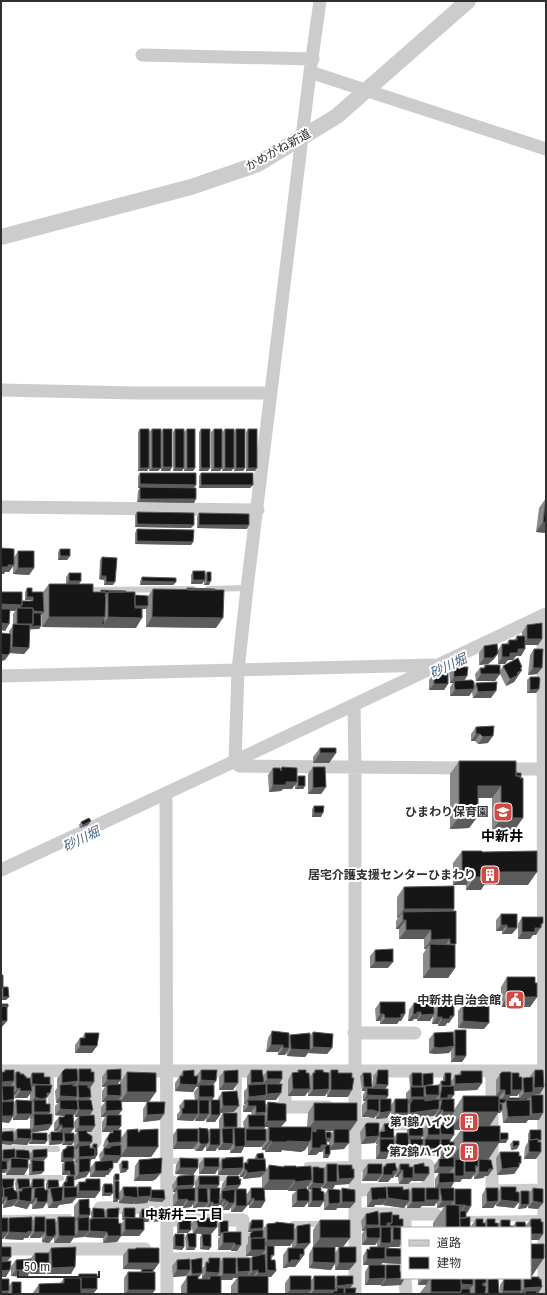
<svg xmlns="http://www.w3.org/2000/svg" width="547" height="1295" font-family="'Fira Sans','Noto Sans JP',sans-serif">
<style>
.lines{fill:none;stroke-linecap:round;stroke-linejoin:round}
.service{stroke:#ccc;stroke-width:6}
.minor{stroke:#ccc;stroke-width:13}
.tertiary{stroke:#ccc;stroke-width:16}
.wall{fill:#8a8a8a;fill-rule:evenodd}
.shaded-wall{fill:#5c5c5c}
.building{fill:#161616;stroke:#5c5c5c}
.labels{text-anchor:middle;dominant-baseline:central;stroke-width:4;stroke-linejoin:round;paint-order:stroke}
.street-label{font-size:12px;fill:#2f2f2f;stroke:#fff}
.poi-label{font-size:12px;font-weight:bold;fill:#2f2f2f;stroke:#fff;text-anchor:end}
.water-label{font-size:13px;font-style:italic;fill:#466887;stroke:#fff}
.neighbourhood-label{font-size:13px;font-weight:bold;fill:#000;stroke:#fff}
.quarter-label{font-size:14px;font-weight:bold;fill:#000;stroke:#fff}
</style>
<rect width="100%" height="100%" fill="#fff"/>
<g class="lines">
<path class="service" d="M208 589 247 588
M93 590 193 589
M51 1072V1119
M238 1128 239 1071
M1 1131H13
M1 1148 57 1149
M167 1161 229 1160
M307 1165 356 1164
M1 1178H61
M167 1179 235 1178
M1 1218 69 1217
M467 1219 544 1218
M293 1224H324"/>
<path class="minor" d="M320 1 310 72 247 588 238 670 235 761 239 766 471 768
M142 55 313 59
M310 72 546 149
M1 390 135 393H271
M3 507 258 510
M543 615 544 1294
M1 676 433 665
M354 705 355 768V1294
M499 769H546
M166 793 167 1294
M1 870 235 761 546 614
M354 1033H415
M1 1071H546
M95 1071V1142
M285 1071V1107H328
M492 1071V1191L543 1190
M356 1124H432
M355 1190 428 1189V1165L356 1166
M100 1208 167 1207
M356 1214H435
M405 1214V1228
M1 1249H145
M167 1259 242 1258 243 1220H167
M405 1278 406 1294"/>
<path class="tertiary" d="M1 237 191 187 258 164 337 116 468 1"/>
</g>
<path class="wall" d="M140 429 149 468 147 471H138V432Z
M152 429 161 468 158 471H149V432Z
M163 429 172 467 170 471H161V432Z
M175 429 184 468 182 471H173V432Z
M187 429 195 468 193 471H184V432Z
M201 429 208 471H199V432Z
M214 429 222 468 220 471H211V432Z
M225 429 234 468 231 471H222V432Z
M236 429 245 468 243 471H234V432Z
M248 429 255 471H246V432Z
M140 473 194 488V503L137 502 138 491 140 488H138V476Z
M201 473 253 485 250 488H199V476Z
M546 498V533L536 532 539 508Z
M137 512 191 528 135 527V515Z
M199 513 247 529 197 528V517Z
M137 529 193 542 191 545 135 544V533Z
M60 549 70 556 67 560H58V552Z
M18 551 34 568 29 575 13 574V565L9 572H5L4 574Z
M102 557 113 585H104V580L99 579 100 560Z
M193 571 205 575 207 572 209 585H204V581L202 584H191V575Z
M69 573 79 584 93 592H100L101 590 126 592 135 595 148 596 153 589 186 590 187 588 216 628 146 627V609H142L136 628 42 627V614L41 615V626L39 629H30L29 648 24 654 10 653 5 660 1 661V633L9 634V631L13 626V614L15 611H10L9 624 5 631 1 592 22 601H31V600H25V592L27 588 32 592H43L49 584H66V577Z
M142 577 176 582 173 585H140V581Z
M527 625 542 639 538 645H525V649L521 656H516L513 660H508L505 664H498V654L494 659 488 664 479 665V653L484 646 498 650 502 644H506L509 640H514L517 636H522V632Z
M534 649 537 674 528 675 530 655Z
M454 662 462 667 467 676 464 680 474 685 476 683 491 698H473L472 692 469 696H450V687L453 683H450L449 668Z
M485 665 500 671 503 666 522 667 521 668 522 670 514 682 506 686 500 674 495 681H476L475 674 480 668H483Z
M434 673 448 684 444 690H429V680Z
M530 677 539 689 536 693H527V680Z
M476 727 488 743 478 744 475 741H471V734Z
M320 748 336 753 329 763H313V757Z
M459 761 516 772 514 831H492V798H478V816L469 828 450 829V774Z
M282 767 297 777 298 776 305 786 303 789H295V784L292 789H283L281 791 269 792 268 775 273 768 281 769Z
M313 767 326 787 321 794H308V774Z
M314 806 321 817H312V809Z
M81 822 88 825 80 828 79 825Z
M462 851 482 852 528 885H484L481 890H466V885H453V863Z
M404 887 454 909 453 911 455 945V968L448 978H423V954L426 949H424V939H399V929H396V921L398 918H397V897Z
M501 914 512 934H502V931H496V920Z
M522 917 543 923 536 935H533L530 939H518V924Z
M375 950 388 968H370V956Z
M1 975 3 987 9 997 6 1000H1Z
M507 977 535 983 537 997 530 1007H501V987Z
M380 1002 405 1014 401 1021H399L397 1024H380V1021H376L375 1009Z
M414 1003 434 1009 438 1004 449 1023H447L445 1026H438V1024H432L433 1016 430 1021H417V1019H414L412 1021H408L409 1010Z
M463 1005H483L484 1029 458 1028V1011Z
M455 1030 466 1056 462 1062H451V1051L449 1053 435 1054 429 1053V1039L434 1033 453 1032Z
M272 1031 289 1036 290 1035 310 1036 313 1032 332 1048 327 1054 308 1053 305 1057 287 1056 286 1052 285 1055H278V1052H266L268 1038Z
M85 1033 92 1053H75V1045L80 1038H82Z
M79 1069 91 1072 94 1082 90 1088 89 1100 90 1115 95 1126 91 1132H87L92 1142 89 1145 90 1148H91L93 1144 95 1159H92L90 1162V1168L95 1162 100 1161 99 1155 104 1148 103 1146 105 1140 110 1133 111 1132H102V1122L105 1117H101V1107L105 1102H102V1091L105 1087H102V1077L107 1070 118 1084H120V1082L127 1072 149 1102H121L122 1110 118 1115 121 1126 118 1130 121 1138 127 1130 138 1132 140 1130 158 1147 151 1157H121L117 1163H113V1168L108 1175H106L105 1177H90V1171L86 1177 74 1180V1176V1187H75L79 1182H84L86 1179 95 1198H76L72 1203 59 1205 57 1208H48L47 1202 43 1208 32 1209V1204H30L27 1209 14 1206V1204L13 1206 3 1208V1204H1V1180L2 1179 13 1187 14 1190 16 1191 15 1183 17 1179 30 1187 31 1182 33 1179 45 1190H46V1183L48 1180 59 1187H62V1185L65 1182V1180L67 1176H68V1175H62V1164L64 1162H61V1153L67 1146H74V1142L72 1145H62V1142L61 1144 49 1145 48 1135 51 1132H57V1131H54V1123L59 1117H63L64 1116 55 1115V1106L58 1103H56L55 1091 57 1088V1079L62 1072 77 1071ZM74 1114 75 1117H78L74 1122 75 1132H77L74 1136 71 1133 73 1115ZM74 1158 75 1163H76L74 1166 73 1161Z
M5 1070 14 1075 16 1072 24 1076 26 1078H30V1077L32 1073 45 1100 46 1104 50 1112 49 1114 52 1124 48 1130 31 1132V1134L45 1144H29V1142L27 1145 12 1144 11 1145 1 1144V1134L2 1132 13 1134 17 1129H30V1120L31 1119H30V1117L27 1120H13V1117L9 1123 1 1122V1071V1074L2 1072H4ZM30 1094V1101L16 1100 14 1104 13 1102 14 1099V1095H15V1098H27Z
M201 1070 213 1085 214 1097 212 1100H218V1098L222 1092 234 1112 220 1113V1115L215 1122H206V1118L204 1121H195V1119L193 1121 177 1120V1114L180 1111 179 1106 184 1100H195L194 1092 198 1087H196L193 1092 175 1091V1083L183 1071 194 1076H196Z
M251 1070 263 1076 267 1071 282 1079 279 1084 276 1100H265V1106L268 1102 281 1127H307L308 1113 314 1103 350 1131H349L344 1149 330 1150V1154L328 1158H323V1150L322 1152H319L316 1155H308V1146L305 1150 301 1152 282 1150 281 1152H265V1150H262V1146L261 1147H244L241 1153H230V1148L229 1150H218V1147L215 1151H206V1146L202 1151H196L194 1149V1148L193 1149H173V1135L177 1129H198L199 1128 208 1132 210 1129H219V1120L223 1113 236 1128H244L243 1122 248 1115H252L251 1112H243V1106L245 1104H244V1091L247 1088V1077ZM265 1127H268L266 1131 264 1129ZM325 1131H333L331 1134 326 1132 325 1133ZM329 1141V1145H327L326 1142H329Z
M298 1070 306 1073 309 1078 315 1070 329 1073 331 1070 338 1073 348 1097H327V1093L325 1096H308V1091L305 1096H288V1080L292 1073H297Z
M378 1070 388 1085 385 1089 388 1096 386 1099 391 1105 395 1099H406V1093L410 1089 409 1076 412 1073 422 1075 423 1074 432 1085 439 1090 440 1089H439V1084L441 1081H443V1077L445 1073 451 1081 455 1075H458L461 1071 482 1083 477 1090 454 1091V1095L451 1099 454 1110 463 1096H496V1080L500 1074H511L512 1073 519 1077 522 1080 523 1078H530V1076L535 1070 544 1087 540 1094 532 1095 529 1099H527V1100H528L531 1095 539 1120H528L526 1123H503L502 1111 500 1113H498L489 1126 500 1133 506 1143H499L488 1160V1176H485L483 1178 474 1179V1174L471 1179H462L460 1182H454L451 1188 454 1191 455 1189 471 1206 467 1213H466V1218L470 1228H433V1223L444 1207 437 1208V1202L434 1206H422L420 1208H407V1204L404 1208 383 1205V1204L382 1205H375L374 1207H367V1194L371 1188 386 1189 387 1187 403 1190 409 1192 412 1188 425 1190 426 1188H435V1179L439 1173H434V1165L439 1159 447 1158H439V1152H437L436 1155 429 1156V1155H421V1149L420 1152 416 1158H406V1154L405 1156H391L392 1148 386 1159H376V1146L377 1144H376V1141L375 1143 361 1144 360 1132 365 1125 379 1133 380 1131 384 1124 393 1139 397 1133H407V1130L409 1127 423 1136 421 1139H423V1130L428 1123 440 1126V1125H442L443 1122 451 1121V1117L449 1119H438V1117H435L436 1114 434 1116 406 1119V1116L404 1119H391V1112L387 1118 376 1119V1116L374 1118 368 1117H362V1105L365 1101H363V1095L365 1091H362L360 1076 363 1073 371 1088H372L373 1076ZM519 1094V1098H509L510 1096H517ZM454 1130H461L452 1142H450V1140Z
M224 1071 233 1090H219V1077Z
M147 1102 160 1120 143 1122V1109Z
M530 1130 541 1140 539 1142 536 1159H524L525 1147 528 1142V1134Z
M513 1141 519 1145 517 1149 511 1150 510 1144Z
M1 1149V1151L3 1150 15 1152 16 1150 30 1159 28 1161V1168L24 1175H6V1171L5 1173H1Z
M33 1150 47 1157 44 1160V1171L41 1174 29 1175V1164L31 1162H30V1153Z
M500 1152 519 1156 521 1163 519 1166V1167L514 1174 497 1175 496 1158Z
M257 1154 264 1159 266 1170 269 1165 283 1167 284 1166 311 1168 313 1167 319 1168H324L327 1164 337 1167 338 1165 352 1169 354 1178 349 1184 335 1185 333 1189 322 1188V1185L320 1188 321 1191 324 1195 328 1189 340 1191 342 1188 355 1202 350 1208H337V1207L336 1210H324V1201L320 1207H308V1202L304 1207H292V1195L296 1191H288V1190H264L265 1201 261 1208H249V1205H247L242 1212H231V1207L229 1210H223V1208H221V1205H219L215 1211H209V1209H205V1206L203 1209H193V1204L191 1207 183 1208V1206H173V1195L175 1192H173L172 1185 179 1176 192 1188H195V1182L199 1176 219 1185 217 1188 220 1195 221 1192 222 1184 228 1176 237 1189 247 1194 251 1188H262V1176L261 1177 243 1179V1177H240V1173L239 1175H218V1169L215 1174H199V1164L204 1158 219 1164 222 1159H224L225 1158 243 1165 248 1159H255V1157ZM308 1185V1189L311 1190 309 1193 307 1190 306 1188Z
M180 1158 193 1175 175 1174 176 1165Z
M139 1160 156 1179 152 1181H134L135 1166Z
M122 1161 126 1172 120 1173 119 1165Z
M368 1164 382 1169 386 1164 397 1169 400 1164 409 1167H412L414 1165 424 1166 429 1174 424 1181H411L408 1184H399L398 1177H395L396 1174 393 1178H391L388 1182H378L379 1179 377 1181H362L363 1170Z
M115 1174 119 1180 118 1181 119 1193 123 1187 137 1189 138 1187 151 1190 165 1199 162 1202 149 1201V1199L147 1203 134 1204V1203L133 1204 119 1203V1199L117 1202H113V1177Z
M104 1184 113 1193 110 1196H102V1187Z
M501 1187 516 1192 519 1194 521 1191 529 1193 533 1188 543 1203 538 1209 528 1208V1205L526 1208 518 1209 519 1202 514 1208 496 1206V1204L493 1208H482V1195L486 1188 498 1192Z
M79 1200 88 1217 89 1221 90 1219H91V1212L93 1208 104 1212 107 1209 118 1218 119 1224H121L124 1220H122V1212L124 1208 135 1218H139V1213L142 1209 150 1211 151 1209 161 1211 165 1217 163 1221 149 1222V1220L148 1222H144V1230L139 1236H121L117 1242 103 1243V1238L85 1237V1236L84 1237H74L70 1243H54V1237L49 1243 42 1242V1237L40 1238H30V1235L28 1238H24L23 1240 5 1239V1237L3 1239H1V1218L8 1220 9 1218 32 1221 35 1217 45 1221 46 1219 56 1222 58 1217H74V1206Z
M380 1213 392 1215 399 1219 402 1228 401 1244 399 1247H389L388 1248 402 1249V1262L401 1264 382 1263 381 1265H363V1256L367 1249 368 1250 370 1247H377V1243L375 1245H362V1234L364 1231H362L361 1221 366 1214 378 1216Z
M196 1218 217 1227 212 1233 211 1234 209 1250 200 1249V1237L202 1234 193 1233 191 1224Z
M476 1219 483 1223H484L487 1219 495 1223 498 1224 501 1220 510 1226H513L516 1222 526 1228V1225L531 1219 541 1222 543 1234 539 1240H530V1228H471V1226Z
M252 1220 262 1230 267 1224 275 1223 276 1222 294 1229 297 1226 310 1243 305 1249H304V1255L295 1267H288L286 1268H283V1255L288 1248H292V1243L290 1246H274V1255L271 1259V1260L276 1271 271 1277H268V1294H231V1286L237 1278H233L232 1280H221V1294H181V1286L187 1277V1275L186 1276 173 1277 172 1266 177 1260 190 1262 191 1260 202 1269 209 1258 219 1263 223 1258 236 1260 237 1258H250L252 1257 253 1256H246V1246L248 1243V1237L251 1232H248L249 1223ZM202 1273V1279H208H198V1278Z
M320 1220 356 1262 351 1268 349 1270H335V1264L331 1270 309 1268V1254L313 1247V1230ZM335 1247H339L335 1253Z
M179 1221 188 1233H177V1224Z
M220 1221 228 1232H241L237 1251H231V1250H218V1239L220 1236H218V1224Z
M175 1234 184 1247 182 1250 173 1249V1237Z
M187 1234 196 1247 194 1250H186L185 1237Z
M530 1244 532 1276 531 1277 538 1294H542H520V1293L519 1294H499L500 1285 504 1279 521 1281 524 1278H530Z
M51 1248 71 1274H47V1271L45 1274H30V1272L27 1277 11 1276V1266L16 1260 30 1259 35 1253H48Z
M136 1248 159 1263 154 1270 153 1269 155 1290 152 1294H124V1278L128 1272H140L142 1269H123V1255L128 1249H135Z
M369 1265 385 1266 386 1265 401 1285 381 1286V1283V1285H365V1272Z
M79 1274 97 1289 93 1294H32L39 1284H60L64 1278H76Z
M290 1276 311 1281 314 1276 335 1279 337 1276 350 1288 355 1294H309V1292L308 1294H285V1283Z
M418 1278H498L499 1294H470V1289V1294H419L426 1285H418Z
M12 1282 21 1294H1L9 1286Z"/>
<path class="shaded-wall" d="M163 467H172L170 471H161Z
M140 468H149L147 471H138Z
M152 468H161L158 471H149Z
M175 468H184L182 471H173Z
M187 468H195L193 471H184Z
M201 468H210L208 471H199Z
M214 468H222L220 471H211Z
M225 468H234L231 471H222Z
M236 468H245L243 471H234Z
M248 468H257L255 471H246Z
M140 484 196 485 194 488H138Z
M201 485H253L250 488H199Z
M140 499H196L194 503 137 502Z
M543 522 546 523V533L536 532Z
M137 524 194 525 191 528 135 527Z
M199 525H249L247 529 197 528Z
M137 541 193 542 191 545 135 544Z
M60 556H70L67 560H58Z
M8 565H14L9 572H5L4 574H1V567Z
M18 568H34L29 575 13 574Z
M101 576H106L104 580 99 579Z
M193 580H205L202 584H191Z
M69 581H81L79 584H66Z
M142 581 176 582 173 585H140Z
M211 581 209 585H204L207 582Z
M106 582H115L113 585H104Z
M27 597H33L31 600H25Z
M1 604 22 605 17 611V608L15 611H1Z
M130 606H148L146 609H128Z
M19 610 44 612 41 615Z
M49 617H105L101 624H104L108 617 142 618 136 628 42 627Z
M152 617 223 618 216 628 146 627Z
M1 623 9 624 5 631 1 630Z
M17 624H33L41 626 39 629 13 630Z
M527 639H542L538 645H522Z
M12 647 29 648 24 654 10 653 5 660 1 661V654L7 653Z
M518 649H525L521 656H516L513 660H508L505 664H498L502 657Z
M498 653 494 659 488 664 479 665 484 658Z
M522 667 519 672 522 670 514 682 506 686 510 679 520 668Z
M533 668H542L537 674 528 675Z
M481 674H500L495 681H476Z
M467 676 463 683 454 681 453 683H450L454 677Z
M434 684H448L444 690H429Z
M474 689 469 696H450L455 690Z
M539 689 536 693H527L530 690Z
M496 691 491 698H473L478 692Z
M476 734H480L475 741H471Z
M493 736 488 743 478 744 483 737Z
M320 753H336L329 763H313Z
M286 782H297L292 789H283L281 791 269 792 273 785Z
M298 786H305L303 789H295Z
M478 786H501L492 798H469Z
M326 787 321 794H308L313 788Z
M314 813H323L321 817H312Z
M478 816 469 828 450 829 459 817Z
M501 818H523L514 831H492Z
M91 821 88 825 80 828 83 825Z
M462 872H475L466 885H453Z
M489 872H537L528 885H484L481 890H466L475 877Z
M404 909H454L448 919 403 912 398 918H397Z
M403 920H406L399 929H396Z
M543 923 536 935H533L530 939H518L522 932 535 928 541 924Z
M501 925H507L502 931H496Z
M507 928H517L512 934H502Z
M406 930H431L424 939H399Z
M450 939 443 949 430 944 426 949H424L431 940Z
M375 962H393L388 968H370Z
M430 968H455L448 978H423Z
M3 997H9L6 1000H1Z
M507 997H537L530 1007H501Z
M417 1012H421L417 1019H414L412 1021H408L413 1014Z
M380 1014H384L380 1021H376Z
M401 1014H405L401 1021H399L397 1024H380L385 1018Z
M434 1014 430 1021H417L421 1015Z
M450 1016H454L449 1023H447L445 1026H438L442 1019Z
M437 1017H442L438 1024H432Z
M1 1021H7L2 1027H1Z
M463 1021 489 1023 484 1029 458 1028Z
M271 1045H283L278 1052H266Z
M80 1046H97L92 1053H75Z
M454 1046 449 1053 435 1054 429 1053 434 1047Z
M313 1047 332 1048 327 1054 308 1053Z
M283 1048H289L285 1055H278Z
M291 1049 310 1050 305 1057 287 1056Z
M455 1056H466L462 1062H451Z
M267 1079H282L278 1086 267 1084 266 1086H262Z
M107 1080H121L116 1086 107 1085 105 1087H102Z
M201 1080 216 1081 211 1088 199 1085 198 1087H196Z
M14 1081 10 1087 2 1086 1 1088V1084L2 1082Z
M78 1081 73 1088 60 1086 62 1083Z
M79 1082H94L90 1088H78V1085L76 1088H74Z
M264 1082 260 1089 248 1087 251 1083Z
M224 1083H238L233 1090H219Z
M482 1083 477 1090 451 1091 455 1084Z
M32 1084 50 1085H35L33 1087H30Z
M180 1084 197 1085 193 1092 175 1091Z
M376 1084 388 1085 383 1091 371 1090Z
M412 1086H422L420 1089 411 1087Z
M364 1087H372L369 1091 367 1088 365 1091H362Z
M544 1087 540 1094 532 1095 529 1099H519L524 1093 532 1092 534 1088Z
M20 1088 15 1095H12L17 1089Z
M293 1089H310L305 1096H288Z
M329 1089 325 1096H308L313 1090Z
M331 1090H352L348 1097H327Z
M500 1090H505L500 1096H496Z
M512 1090H522L517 1096H510L506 1101V1100L500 1101 505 1095H509Z
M20 1091H32L27 1098H15Z
M127 1092H156L149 1102H120Z
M47 1093H50L43 1104 34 1100 31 1104H30L35 1097Z
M281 1093 276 1100H263L267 1094Z
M107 1095 121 1096 117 1102 106 1100 105 1102H102Z
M266 1095 261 1102 248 1100 245 1104H244L249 1097Z
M367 1095 388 1096 384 1103 380 1099 378 1102 367 1099 365 1101H363Z
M426 1095H439L434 1101 421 1102 413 1099 409 1104H406L411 1097H424Z
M448 1095H454L449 1101 442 1099 438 1105H436L440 1098Z
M60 1096 77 1097 73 1103 60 1100 58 1103H56Z
M91 1097 86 1104 78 1100 76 1104H74L79 1098Z
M199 1097H214L211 1102V1100L208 1104 199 1100 196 1104H195Z
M14 1099 10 1106 2 1102 1 1103 3 1101Z
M223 1106H239L234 1112 218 1113Z
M248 1106H256L251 1112H243Z
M60 1109H78L73 1116 65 1114 64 1116 55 1115Z
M439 1109 434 1116 406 1119 410 1113Z
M79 1110H93L89 1117 79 1116 78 1117H75Z
M122 1110 117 1117 107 1115 105 1117H101L106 1111Z
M367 1110H373L379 1112 374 1118 368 1117H362Z
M440 1110H443L438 1117H435Z
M499 1110H502L500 1113H498L487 1130 463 1126 461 1130 451 1129 463 1112Z
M391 1111 387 1118 376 1119 380 1113Z
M34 1112H50L45 1119 34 1114 31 1119H30Z
M266 1112 261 1119H252L256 1113Z
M443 1112H454L449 1119H438Z
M395 1113H408L404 1119H391Z
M543 1113 539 1120H528L526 1123H503L508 1117 530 1116 532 1114Z
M17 1114H32L27 1120H13Z
M164 1114 160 1120 143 1122 147 1115Z
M182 1114H198L193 1121 177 1120Z
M199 1114H209L204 1121H195Z
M211 1115H220L215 1122H206Z
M2 1116H13L9 1123 1 1122V1118Z
M267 1121H286L281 1127H265L261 1133 246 1131 249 1127H263Z
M314 1121H357L350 1131H334V1129L333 1131H316V1129L315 1131H307Z
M52 1124 48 1130 30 1133 34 1126Z
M59 1125H62L57 1131H54Z
M79 1126H95L91 1132H78V1131L77 1132H75Z
M106 1126H121L117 1132 113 1130 111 1132H102Z
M224 1127H237L234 1131V1128L231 1133 222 1129Z
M62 1128H74L70 1134 64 1133 63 1134H57Z
M441 1134 454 1135 450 1141 441 1139 440 1141 436 1140Z
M428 1135H440L435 1142 425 1139Z
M379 1136 375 1143 361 1144 366 1137Z
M409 1136H423L420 1139H407Z
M17 1138 31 1139 27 1145 12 1144Z
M326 1138H331L329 1142H324Z
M380 1138H394L389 1144 380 1139 377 1144H376Z
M508 1139 506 1143H499L488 1160H465V1159L464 1160H455V1159L454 1160H450L463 1142Z
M32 1140 47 1141 45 1144H29Z
M311 1140 305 1150 301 1152 282 1150 281 1152H265L272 1142 287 1141Z
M1 1141 14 1142 11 1145 1 1144Z
M51 1141H63L61 1144 49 1145Z
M74 1141 72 1145H62L65 1142Z
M246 1141H266L261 1147H244L241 1153H230L235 1147 242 1146Z
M269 1141H272L265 1150H262Z
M79 1142H92L87 1148 79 1146 77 1149H74Z
M121 1142 117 1148 104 1149 109 1143Z
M177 1142H198L193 1149H173Z
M223 1143 233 1144 229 1150H218Z
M334 1143H349L344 1149 329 1150Z
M201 1144H207L202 1151H196Z
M210 1145H220L215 1151H206Z
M321 1145H327L322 1152H319L316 1155H308L312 1148Z
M519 1145 517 1149 511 1150 513 1147Z
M441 1146H444L439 1152H437L436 1155 429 1156 433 1150 440 1148Z
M127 1147H158L151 1157H121L117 1163 100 1162 104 1155 121 1156Z
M433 1148 429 1155H421L425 1149Z
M395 1149H409L405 1156H391Z
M454 1151 450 1158H439L444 1152Z
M380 1152H391L386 1159H376Z
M411 1152H420L416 1158H406Z
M529 1152H541L536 1159H524Z
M330 1154 328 1158H323L325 1155Z
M97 1155 95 1159H92L90 1162 79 1159 76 1163H75L79 1157Z
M47 1157 44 1160 32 1162V1160L30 1162 33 1158Z
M63 1158H74L72 1162H61Z
M3 1159H10L8 1162H1Z
M519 1163H521L518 1167H519L514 1174 497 1175 502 1169Z
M475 1166H478L473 1172H476L471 1179H462L460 1182H451L455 1176H463L465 1172Z
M204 1167H219L215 1174H199Z
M439 1167H454L449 1173H434Z
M11 1168H28L24 1175H6Z
M113 1168 108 1175H106L105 1177H90L95 1171Z
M180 1168H198L193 1175 175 1174Z
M243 1168 239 1175H218L222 1169Z
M7 1169 5 1173H1V1170Z
M122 1169H128L126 1172 120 1173Z
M489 1169H493L488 1176H485L483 1178 474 1179 479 1172Z
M245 1170H247L243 1177H240Z
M400 1170H403L398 1177H395Z
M44 1171 41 1174 29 1175 32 1172Z
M64 1171H70L68 1175H62Z
M90 1171 86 1177 74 1180 79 1173Z
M266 1171 261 1177 243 1179 247 1173Z
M393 1171H397L393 1178H391L388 1182H378L383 1175Z
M161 1173 156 1179 152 1181H134L139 1175Z
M367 1174H382L377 1181H362Z
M414 1174H429L424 1181H411L408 1184H399L403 1178H412Z
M70 1175H75L73 1178H68Z
M354 1178 349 1184 335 1185 333 1189 322 1188 327 1182H336L339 1179Z
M269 1180H295L288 1190H262Z
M312 1180 305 1190 297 1189 296 1191H288L295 1182Z
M454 1182 450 1189 440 1188 439 1189H435L439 1183Z
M313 1183 324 1184 319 1190 312 1187 311 1190 308 1189Z
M194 1185 190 1192 177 1189 175 1192H173L177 1186Z
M199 1185H219L214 1191 210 1188 207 1191 198 1188 195 1191Z
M240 1185 236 1191V1189L234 1191H222L226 1186Z
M79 1191H100L95 1198H76L72 1203 59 1205 57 1208H48L53 1202 62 1201 64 1198 75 1197Z
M104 1193H113L110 1196H102Z
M124 1196 138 1198 133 1204 119 1203Z
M151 1196 147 1203 134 1204 138 1197Z
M4 1197H7L3 1204H1V1202Z
M34 1198H37L32 1204H30Z
M151 1198 165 1199 162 1202 149 1201Z
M254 1198 249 1205H246L251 1199Z
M388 1198 409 1201 404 1208 383 1205Z
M18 1199 13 1206 3 1208 7 1201Z
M115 1199H119L117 1202H113Z
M187 1199 183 1206H173L178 1200Z
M222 1199H225L221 1205H219L215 1211H209L213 1204H218Z
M378 1199H387L382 1205H375L374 1207H367L372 1200Z
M19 1200 31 1202 27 1209 14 1206Z
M426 1200H439L434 1206H422Z
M501 1200 519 1202 514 1208 496 1206Z
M188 1201H195L191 1207 183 1208Z
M225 1201H228L223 1208H221Z
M254 1201H265L261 1208H249Z
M297 1201H309L304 1207H292Z
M312 1201H324L320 1207H308Z
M442 1201H454L449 1207 446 1205 444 1207 437 1208Z
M498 1201 493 1208H482L487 1202Z
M533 1201 543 1203 538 1209 528 1208Z
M37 1202H47L43 1208 32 1209Z
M198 1202 208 1203 203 1209H193Z
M210 1202H213L209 1209H205Z
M342 1202H355L350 1208H337Z
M412 1202H425L420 1208H407Z
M228 1203H234L229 1210H223Z
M340 1203 336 1210H324L329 1204Z
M529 1204 526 1208 518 1209 521 1205Z
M455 1205H465L461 1211H451Z
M236 1206H247L242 1212H231Z
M465 1206H471L467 1213H461Z
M79 1215H90L86 1221 78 1218 76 1221H74Z
M124 1217 135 1218H125L124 1220H122Z
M165 1217 163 1221 149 1222 151 1219Z
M150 1218 148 1222H138L141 1219Z
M387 1223H392L387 1229 381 1227 377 1233H375L380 1226Z
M366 1225H379L374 1231 366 1228 364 1231H362Z
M390 1226H403L400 1229 393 1227 391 1229H388Z
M198 1227H217L212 1233 208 1235 193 1233Z
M263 1228 261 1232 252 1231 251 1232H248L250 1229Z
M125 1230H144L139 1236H121Z
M179 1230H191L188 1233H177Z
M32 1231 28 1238H24L23 1240 5 1239 9 1232Z
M78 1231H89L84 1237 74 1238Z
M90 1231 107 1232 103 1238 85 1237Z
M1 1232H8L3 1239H1Z
M34 1232H45L40 1238H30Z
M222 1232 220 1236H218L220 1233Z
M530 1234H543L539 1240H530Z
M56 1235 49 1243 42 1242 46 1236Z
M59 1236H75L70 1243H54Z
M108 1236H121L117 1242 103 1243Z
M320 1238H350L343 1247H313Z
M367 1238H380L375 1245H362Z
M267 1240H294L290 1246H262Z
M393 1240H402V1243L399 1247H389L387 1249 386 1248 385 1249H377L381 1243H391Z
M223 1243H235L231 1250H218Z
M310 1243 305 1249 292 1250 297 1244Z
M235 1245H241L237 1251H231Z
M175 1246 184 1247 182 1250 173 1249Z
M203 1246 211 1247 209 1250 200 1249Z
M189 1247H196L194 1250H186Z
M251 1250H265L261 1256H246Z
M300 1254 304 1255 295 1267H288L286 1268H283L288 1262Z
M1 1257H11L6 1263H1Z
M386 1257H402V1262L401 1264 382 1263 381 1265H363L367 1259H385Z
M544 1258 532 1276 530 1277V1259Z
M313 1262 335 1263 331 1270 309 1268Z
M356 1262 351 1268 349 1270H335L339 1263Z
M128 1263H159L154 1270 123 1269Z
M49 1267 45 1274H30L35 1268Z
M75 1267 71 1274H47L52 1268Z
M10 1270 6 1277H1V1271Z
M16 1270H31L27 1277 11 1276Z
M177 1270H190L186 1276 173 1277Z
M258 1270 253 1277H247L252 1271Z
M267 1270 276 1271 271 1277 263 1276 253 1280 258 1273H264Z
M250 1271 246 1278 238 1276 237 1278H233L238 1272Z
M206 1272 219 1273 214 1280 210 1276 208 1279H202Z
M202 1273 197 1280 187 1281 192 1274Z
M223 1274H236L232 1280H219Z
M385 1278 381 1285H365L369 1279Z
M405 1278 401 1285 381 1286 386 1279Z
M423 1278H430L426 1285H418Z
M483 1283H486L482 1289Z
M353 1284 348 1291 345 1288 342 1292 337 1291V1288L334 1293 333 1291 331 1294H311L314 1290H334L337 1286Z
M455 1284 473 1285 468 1292 451 1290Z
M542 1287 538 1294 526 1291 524 1294H520L524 1288Z
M79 1289H97L93 1294H75Z
M128 1290H155L152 1294H125Z
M290 1290H311L308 1294H287Z
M1 1291H9L7 1294H1Z
M503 1291H521L519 1294H501Z
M431 1292H461L459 1294H429Z"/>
<path class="building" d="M140 429H149V468H140Z
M152 429H161V468H152Z
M163 429H172V467H163Z
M175 429H184V468H175Z
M187 429H195V468H187Z
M201 429H210V468H201Z
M214 429H222V468H214Z
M225 429H234V468H225Z
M236 429H245V468H236Z
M248 429H257V468H248Z
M140 473H196V485L140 484Z
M201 473H253V485H201Z
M140 487 196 488V499H140Z
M546 498V523L543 522Z
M137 512 194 513V525L137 524Z
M199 513 249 514V525H199Z
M137 529 194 530 193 542 137 541Z
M1 548 14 549V565H8V567H1Z
M60 549H70V556H60Z
M18 551H34V568H18Z
M102 557 117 558 115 582H106V576H101Z
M193 571H205V580H193Z
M207 572H211V581L207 582Z
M69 573H81V581H69Z
M142 577 176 578V582L142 581Z
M49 584H93V592H106L105 617H49Z
M27 588H32V592H43L44 612 33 611V608H20L22 605V601H33V597H27Z
M187 588 215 589V590H187Z
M153 589 224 590 223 618 152 617Z
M101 590 126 591V592H108L105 596 106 592H101Z
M1 592H22V605L1 604Z
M108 592H135V608H142V618L108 617Z
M135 595 148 596V606H135Z
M17 608H33V624H17Z
M1 609H10L9 624 1 623Z
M33 613H41V626H31L33 624Z
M104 619V624H101Z
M542 623V639H527V625Z
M13 624 30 625 29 648 12 647Z
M1 633 11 634 10 653 7 655 1 654Z
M517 636H525V649H518V653H510V657H502V644H509V640H517Z
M497 644 498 653 493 658H484V646Z
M534 649H543L542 668H533Z
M518 658 522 667 520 668 522 670 517 673 518 675 510 679 503 666Z
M454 662H462V667H468L467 676 454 677Z
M485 665H500V674H481L480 668H485Z
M434 673H448V684H434Z
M530 677H539L540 679 539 689 530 690Z
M472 680 474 682V689L455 690 454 681Z
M497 682 496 691 478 692 476 683Z
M494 726 493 736 483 737 480 734H476V727Z
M320 748H336V753H320Z
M459 761H516V776H520V778H523V818H501V786H478V816L459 817Z
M282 767 297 768V782H286V785H273V768H280L281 771Z
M313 767H325L326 787 313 788Z
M516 772H517V773H521V778H520V776H516Z
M298 776H305V786H298Z
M314 806H324L323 813H314Z
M89 818 91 821 83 825 81 822Z
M462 851H482V852L537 851V872H489V877H475V872H462Z
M454 886V909H404V887Z
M456 911V944H450V939L431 940V930H406V920H403V912Z
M501 914H517V928H507V925H501Z
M522 917H543V923L541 924V928H535V932H522Z
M430 944 455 945V968H430Z
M393 949V962H375V950Z
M1 975H3V988H1Z
M507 977H535V983H537V997H507Z
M3 987H8L9 997H3Z
M380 1002H405V1014H401V1018H385L384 1014H380Z
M434 1002V1014L421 1015V1012H417V1014H413L414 1003Z
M454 1003V1016H450V1019H442V1017H437L438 1004Z
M483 1003V1005H489V1023L463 1021V1005Z
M1 1004H8V1007H7V1006H1Z
M1 1006H7V1021H1Z
M455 1030H466V1056H455Z
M272 1031 289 1033V1048H283V1045H271Z
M313 1032 333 1034 332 1048 313 1047Z
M453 1032 454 1046 440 1048 434 1047V1033Z
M85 1033H99L97 1046H80V1038H85Z
M310 1033V1050L291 1049 290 1035Z
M65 1069H77L78 1081 62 1083V1072Z
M79 1069H91V1072H94V1082H79Z
M121 1069V1080H107V1070Z
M5 1070H14V1081L2 1082V1072H5Z
M194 1070V1076H198L197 1085 180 1084V1076H183V1071Z
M201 1070H217L216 1081 201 1080Z
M238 1070V1083H224V1071Z
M251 1070H262L264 1082 251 1083Z
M298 1070H306V1073H309L310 1089H293L292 1073 299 1072Z
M315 1070H323V1072L329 1073V1089L313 1090V1073H315Z
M331 1070H338V1073H352V1078H354L352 1090H331Z
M378 1070H388V1085L376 1084Z
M535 1070H543L544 1087 534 1088Z
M267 1071H282V1079H267Z
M461 1071H482V1083L455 1084V1075H461Z
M16 1072H20V1074H24V1076H26V1078H30L32 1091H20V1088L17 1089 16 1086Z
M127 1072 156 1073V1092H127Z
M502 1072H511V1095H505V1090H500V1074Z
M32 1073H44V1077H50V1085L32 1084Z
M363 1073H371L372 1087H364Z
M412 1073H422V1086H412Z
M433 1073V1084L423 1086V1074Z
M445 1073H451V1086H442L441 1081H445Z
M512 1073H519V1077H522V1090H512Z
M533 1077V1092L524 1093 523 1078Z
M73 1084V1086H77V1097L60 1096V1085Z
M121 1084V1096L107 1095V1085Z
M266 1084V1095L249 1097 248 1085Z
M267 1084H282L281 1093 267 1094Z
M35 1085H52L50 1093H47V1097L42 1099 35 1097Z
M78 1085H88V1088H90L91 1097 79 1098Z
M199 1085H214V1097H199Z
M439 1085V1095H426L425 1086Z
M2 1086H14V1099L3 1101Z
M442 1086H454V1095H448V1098H440Z
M411 1087H424V1097H411Z
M367 1088 388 1089V1096L367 1095Z
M237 1091 239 1106H223L222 1092Z
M531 1095H543V1113L532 1114Z
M463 1096H499V1112H463Z
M508 1098H520V1100H508Z
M527 1098V1100H521V1099Z
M367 1099H379V1112L373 1110H367Z
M380 1099H391V1111L380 1113Z
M395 1099H408V1113H395Z
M413 1099H425V1101L439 1099V1109L410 1113V1104Z
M442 1099H454V1112H443V1110H440Z
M499 1099H506V1100L504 1103H499Z
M16 1100 32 1101V1114H17Z
M34 1100H46V1104H50V1112H34Z
M60 1100H77L78 1109 76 1110 60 1109Z
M78 1100H91L93 1110H79Z
M106 1100H121L122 1110 106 1111Z
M184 1100H198V1114H182V1108H184Z
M199 1100H209V1114H199Z
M211 1100H220V1115H211Z
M248 1100H265L266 1112 256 1113V1106H248Z
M506 1100H530V1116L508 1117Z
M14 1101 13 1116H2V1102Z
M147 1102H165L164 1114 147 1115Z
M268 1102 286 1104V1121H267Z
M314 1103H357V1121H314Z
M499 1104H502V1110H499Z
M223 1113H237V1127H224Z
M34 1114H52V1124L34 1126Z
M65 1114H73L74 1128H62V1125H59V1117H64Z
M94 1115 95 1126H79V1116Z
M107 1115H121V1126H106Z
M248 1115H265V1127H249Z
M454 1121V1135L441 1134 440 1125H443V1122Z
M367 1123H379V1136L366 1137 365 1125Z
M393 1123 394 1138H380V1132L385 1131 384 1124Z
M428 1123H438L440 1126V1135H428Z
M463 1126H500V1142H463Z
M269 1127H312L311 1140 308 1142 287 1141V1142H272V1141H269Z
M409 1127H421L423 1128V1136H409Z
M199 1128 208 1129 209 1141 207 1144H201L199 1142Z
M233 1128V1144L223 1143 222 1129Z
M234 1128H245V1146L235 1147Z
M17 1129H31V1139L17 1138Z
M138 1129V1132H140V1130L158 1129V1147H127V1130Z
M177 1129H198V1142H177Z
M210 1129H220V1145H210Z
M246 1129H266V1141H246Z
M316 1129H325L327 1145H321V1148H312V1131L316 1132Z
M334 1129H349V1143H334Z
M87 1130V1133L92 1136V1142H79L78 1131Z
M113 1130H121V1142L109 1143 107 1139 110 1133H113Z
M530 1130H541V1140H538V1139L530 1140Z
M13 1131 14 1142 1 1141 2 1132Z
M51 1132H63V1141H51Z
M326 1132H331V1138H326Z
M32 1133H47V1141L32 1140Z
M64 1133H74V1141L65 1142Z
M397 1133H408L409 1149H395Z
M500 1133H508V1139L500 1140Z
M380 1139H394V1145H391V1152H380Z
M410 1139H423V1145H420V1152H411Z
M425 1139H440V1148L433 1150V1148L425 1149Z
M441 1139H450V1142H454V1151L444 1152V1146H441Z
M538 1139V1142H541V1152H529V1140Z
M513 1141H519V1145L513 1147Z
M93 1144H97V1155L95 1156V1148H93Z
M90 1145V1148H95V1156L79 1157V1146Z
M121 1145V1156L104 1155V1148H110L111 1146Z
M327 1145H330V1154L325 1155V1147Z
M67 1146H74V1158H63V1150L67 1148Z
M15 1149V1158L3 1159V1150Z
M47 1149V1157L33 1158V1150Z
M16 1150H24L29 1151 30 1159 16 1158Z
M500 1152H519V1156H521V1163H519V1167L502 1169Z
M263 1153 264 1159H257V1154Z
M243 1157V1168L222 1169V1159H225V1158Z
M454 1157V1167H439V1159Z
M11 1158 28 1159V1168H11Z
M90 1158V1171L79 1173V1159Z
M162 1158 161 1173 157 1174 139 1175V1160Z
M180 1158 198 1159V1168H180Z
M204 1158H219V1167H204Z
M248 1159H265L266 1171 247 1173V1170H245L244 1163H248Z
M455 1159 464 1160V1176H455Z
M465 1159H478V1166H475L476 1172H465Z
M479 1159 491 1160 493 1169H489L488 1172H479Z
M32 1160 44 1161V1171L32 1172Z
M113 1160V1168L109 1169V1171H95V1162Z
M1 1161H7V1169L1 1170Z
M65 1161H74L75 1175H70V1171H64Z
M122 1161H128V1169H122Z
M395 1163 397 1171H393V1175H383L384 1166H386V1164Z
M424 1163V1166L429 1167V1174H414V1165Z
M327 1164H337V1182H327Z
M368 1164H382V1174H367Z
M400 1164H409V1167H413V1178H403V1170H400Z
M269 1165 284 1167V1166H296V1167L311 1166 312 1180 295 1182V1180H269Z
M338 1165H352V1169H354V1178L339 1179Z
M313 1167H319V1168H324V1184L313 1183Z
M439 1173H454V1182L439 1183Z
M115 1174H119V1180H115Z
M194 1175V1185L177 1186V1178L179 1176Z
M67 1176H74V1187H64V1182H67Z
M199 1176H219V1185H199Z
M228 1176H239V1179H241L240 1185 226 1186 227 1177Z
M2 1179H14L13 1187 3 1189V1187H2Z
M17 1179H29L30 1187 22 1188 20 1189H19Z
M33 1179H44V1187L32 1188Z
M86 1179H100V1191H79V1182H86Z
M48 1180H58L59 1187 50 1188 48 1189Z
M115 1181H119V1199H115Z
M104 1184H112L113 1193H104Z
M1 1187H3V1197L1 1198Z
M13 1187 14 1190 17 1192 18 1199 7 1201V1197H4V1189Z
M32 1187 31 1202 19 1200V1191H22V1188Z
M44 1187 45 1190H48L47 1202H37V1198H34L35 1188Z
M63 1187 62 1201 53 1202 50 1188Z
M64 1187H77V1197L64 1198Z
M123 1187H137L138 1198 124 1196Z
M138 1187H151V1196L138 1197Z
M312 1187 321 1188V1191L324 1192V1201H312Z
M386 1187 387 1199H378V1200H372L371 1188Z
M387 1187H403V1190L409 1189V1201L388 1198Z
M501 1187H516V1192H519V1202L501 1200Z
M195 1188V1201H188L187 1199 178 1200 177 1189Z
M198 1188H207L208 1203 198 1202Z
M210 1188H220L219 1204H213V1202H210Z
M251 1188H264L265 1201H254V1198L251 1199Z
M307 1188V1190H309V1201H297V1189Z
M342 1188 355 1190V1202H342Z
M412 1188H425V1202H412Z
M426 1188H439V1200H426Z
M440 1188H454V1201H442Z
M486 1188H498V1201L487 1202Z
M533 1188 543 1189V1203L533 1201Z
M235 1189 234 1203H228V1201H225V1199H222V1191Z
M236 1189H246L247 1206H236Z
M328 1189 340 1190V1203L329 1204Z
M455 1189H471V1206H465V1205H455Z
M151 1190H164L165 1199 151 1198Z
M521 1191H529V1204L521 1205Z
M89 1199V1208H90V1215H79V1200Z
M446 1205H459L460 1228H446Z
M93 1208 104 1209 105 1218H93Z
M119 1208 118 1218H107V1209Z
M124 1208H135V1218L124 1217Z
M142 1209H150V1218L144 1219V1218H141Z
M151 1209H161V1211H165V1217L151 1219Z
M378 1211 379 1225H366V1214Z
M460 1211H466V1218H460Z
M392 1212V1223H387V1226H380V1213Z
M392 1215H399V1219H403V1226H390V1224L392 1223Z
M32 1217V1231L27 1232V1233L9 1232V1218Z
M35 1217H45V1232H34Z
M58 1217H75V1236H59Z
M89 1217V1231H78V1218Z
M470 1217V1228H460V1218Z
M1 1218H8V1232H1Z
M92 1218H118L119 1224 121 1223V1236H108L107 1232 90 1231V1219H93Z
M125 1218H144V1230H125Z
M196 1218H217V1227L212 1228 198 1227Z
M46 1219H55L56 1235H54V1237L46 1236Z
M476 1219H483V1223H485L486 1228H476Z
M487 1219H495V1223H498V1228H487Z
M531 1219H541V1222H543V1234H530Z
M191 1220V1230H179V1221Z
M252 1220H263V1228L250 1229Z
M320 1220H350V1238H320Z
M501 1220H510V1226H513V1228H501Z
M220 1221H228V1232L220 1233Z
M276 1222 294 1224V1240H267V1224L276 1223Z
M516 1222H525L526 1228H516Z
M310 1224V1243L297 1244V1226Z
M380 1227V1238H367L366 1228Z
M381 1227H391V1243H381Z
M393 1227 406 1228H402V1240H393Z
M263 1230V1238H254L251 1239 250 1233H252V1231Z
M223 1232H241V1245H235V1243H223Z
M196 1233V1247H189L187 1234Z
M175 1234H184V1247L175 1246Z
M202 1234H211V1247L203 1246Z
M254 1238H265V1250H251V1239Z
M530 1244H544V1258L543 1259H530Z
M267 1246H274V1255H271V1260H275L276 1271 267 1270Z
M1 1247H11V1257H1Z
M76 1247 75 1267 52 1268 51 1248Z
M313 1247H335V1263L313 1262Z
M339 1247H356V1262L353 1263H339Z
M370 1247H385V1259H367V1249L370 1250Z
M136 1248H159V1263H128V1249H136Z
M288 1248H304V1255L300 1254V1260H291V1262H288Z
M386 1248 402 1249V1257H386Z
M35 1253H49V1267L35 1268Z
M265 1254 266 1273H258V1270L252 1271V1257Z
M202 1258V1273L192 1274 191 1260Z
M209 1258H220L219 1273 206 1272V1262L209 1263Z
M223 1258H236V1274H223Z
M237 1258H250V1271L238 1272Z
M31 1259V1270H16V1260Z
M190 1259V1270H177V1260Z
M11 1261 10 1270 1 1271V1262Z
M369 1265H385V1278L369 1279Z
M386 1265H400V1272H402V1278H405L386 1279Z
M142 1269H153V1272H142Z
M128 1272H155V1290H128Z
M79 1274H97V1289H81V1278H79Z
M198 1275V1279H210V1276H221V1294H187V1276Z
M238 1276H268V1294H238Z
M290 1276H311V1290H290Z
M314 1276H335V1290H314Z
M337 1276H353V1284L337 1286Z
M530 1277H539V1279H541L542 1287 524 1288V1278H530Z
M64 1278H81V1294H39V1284L64 1283Z
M431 1278H461V1292H431Z
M461 1278H473V1285L461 1284Z
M475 1278H486V1283H483V1286H486L485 1294H475Z
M491 1278H498L499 1294H488V1279H491Z
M1 1279H9V1291H1Z
M504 1279H521V1291H503Z
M12 1282H21V1294H12Z
M337 1288H344V1294H333V1291H337Z
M345 1288H356L355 1294H345Z
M461 1289H470V1294H459L461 1292Z
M526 1291H536L537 1294H542H525Z"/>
<defs>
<g id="school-square" transform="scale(1)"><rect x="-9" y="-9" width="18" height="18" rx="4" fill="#d14945" stroke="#fff"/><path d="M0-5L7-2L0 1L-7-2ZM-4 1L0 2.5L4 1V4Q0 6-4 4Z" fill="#fff"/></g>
<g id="building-square" transform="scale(1)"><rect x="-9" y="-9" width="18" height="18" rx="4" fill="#d14945" stroke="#fff"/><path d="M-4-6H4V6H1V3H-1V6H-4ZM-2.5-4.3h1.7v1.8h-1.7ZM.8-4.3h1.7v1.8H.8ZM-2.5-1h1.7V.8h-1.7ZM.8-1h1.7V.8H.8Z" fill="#fff"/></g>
<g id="civic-square" transform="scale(1)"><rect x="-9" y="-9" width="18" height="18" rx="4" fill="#d14945" stroke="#fff"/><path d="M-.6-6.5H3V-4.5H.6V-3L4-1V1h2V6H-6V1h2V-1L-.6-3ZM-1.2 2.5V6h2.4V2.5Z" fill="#fff"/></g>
</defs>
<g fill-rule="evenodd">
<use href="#school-square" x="503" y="812"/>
<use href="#building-square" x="490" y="875"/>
<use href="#civic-square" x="515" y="1000"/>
<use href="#building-square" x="469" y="1122"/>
<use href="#building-square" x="469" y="1152"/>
</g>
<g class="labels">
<g class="street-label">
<text transform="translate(278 150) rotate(-29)">かめがね新道</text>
</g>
<g class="poi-label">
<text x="489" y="812">ひまわり保育園</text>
<text x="476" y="875">居宅介護支援センターひまわり</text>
<text x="501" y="1000">中新井自治会館</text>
<text x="455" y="1122">第1錦ハイツ</text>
<text x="455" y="1152">第2錦ハイツ</text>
</g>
<g class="water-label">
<text transform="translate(448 666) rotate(-25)">砂川堀</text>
<text transform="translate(81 839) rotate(-26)">砂川堀</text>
</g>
<g class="neighbourhood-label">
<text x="184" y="1214">中新井二丁目</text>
</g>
<g class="quarter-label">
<text x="502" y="836">中新井</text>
</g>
</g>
<rect width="547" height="1295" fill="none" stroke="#2f2f2f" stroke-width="4"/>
<rect x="401" y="1227" width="130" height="52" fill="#ffffff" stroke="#acacac"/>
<rect x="409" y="1240" width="20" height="6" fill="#cccccc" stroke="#acacac"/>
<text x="437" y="1247" font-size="12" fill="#2f2f2f">道路</text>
<rect x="409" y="1257" width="20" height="12" fill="#161616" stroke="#acacac"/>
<text x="437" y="1267" font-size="12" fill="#2f2f2f">建物</text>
<path d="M18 1271v6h81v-6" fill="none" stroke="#2f2f2f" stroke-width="2"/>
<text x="24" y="1271" font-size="12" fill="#2f2f2f" stroke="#ffffff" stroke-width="3" paint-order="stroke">50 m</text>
</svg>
